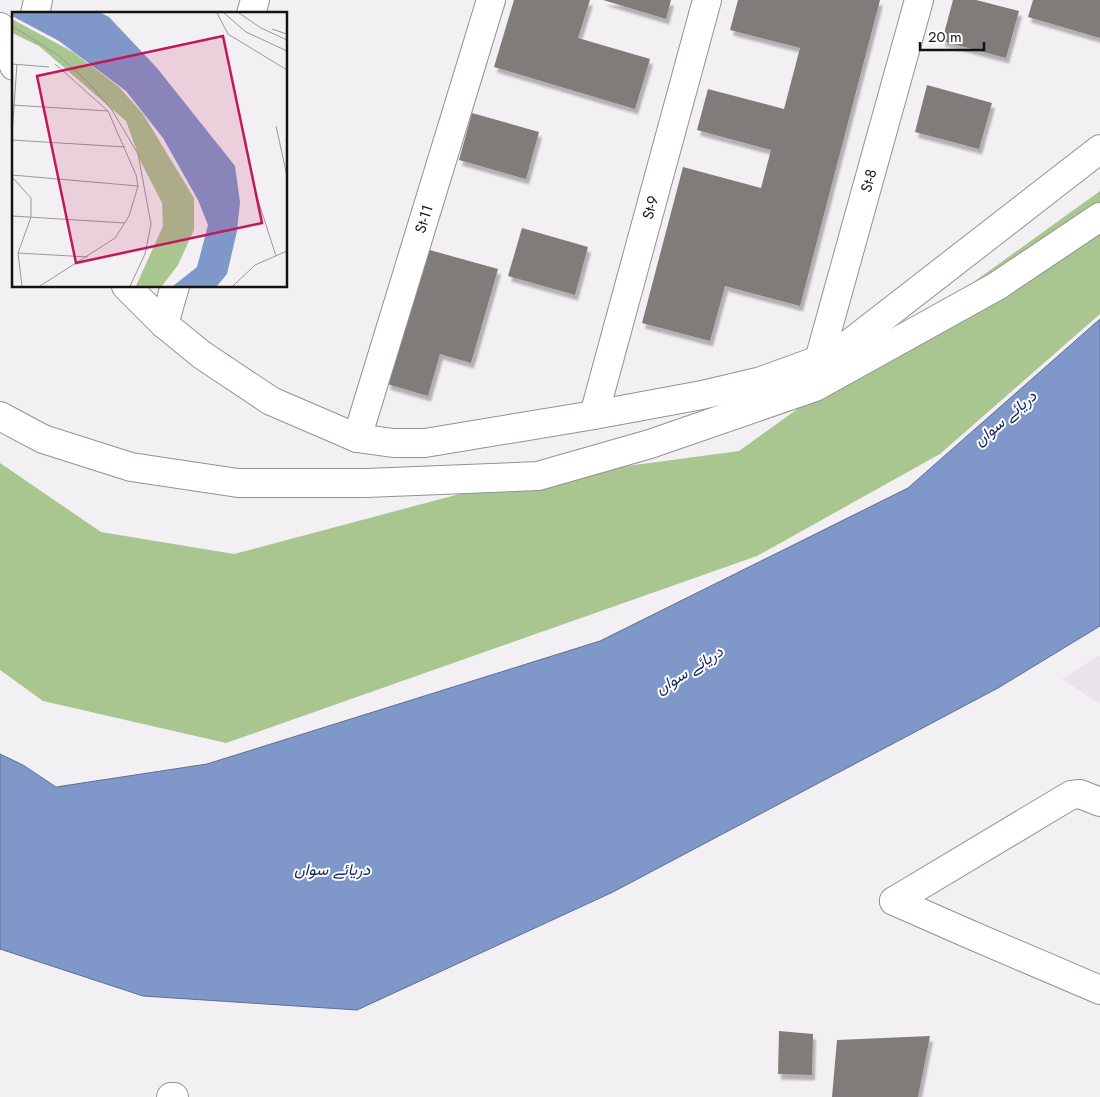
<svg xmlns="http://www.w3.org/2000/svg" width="1100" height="1097" font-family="Jost,Vazirmatn,sans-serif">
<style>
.built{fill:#ebe3eb}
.forest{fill:#aac690}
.water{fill:#7f97c9;stroke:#5f6f93}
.building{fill:#7f7c7a;filter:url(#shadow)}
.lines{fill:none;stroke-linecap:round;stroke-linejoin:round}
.minor-casing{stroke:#949194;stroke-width:30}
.major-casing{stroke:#949194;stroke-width:30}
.minor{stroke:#fff;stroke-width:28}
.major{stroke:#fff;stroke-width:28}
.labels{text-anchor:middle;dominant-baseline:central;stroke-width:4;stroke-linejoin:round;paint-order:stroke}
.street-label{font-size:15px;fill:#141314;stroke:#fffeff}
.water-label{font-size:16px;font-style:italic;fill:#132a66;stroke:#fffeff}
.inset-road{fill:none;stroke:#9a989a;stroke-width:1}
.view{fill:#c2185b;fill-opacity:0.15;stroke:#c2185b;stroke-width:2.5}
.inset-edge{fill:none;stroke:#141314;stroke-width:2.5}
</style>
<defs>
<filter id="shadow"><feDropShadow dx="3" dy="5.5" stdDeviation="1" flood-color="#0004"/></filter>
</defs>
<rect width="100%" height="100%" fill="#f3f0f3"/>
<path class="built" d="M1100 655V704L1062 679Z"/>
<path class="forest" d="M1100 191V314L940 454 757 556 226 743 43 701 0 670V463L101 532 234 554 501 483 739 451Z"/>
<path class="water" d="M1100 319V626L998 688 613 892 357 1010 143 996 0 949V754L23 765 56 787 207 764 600 641 908 488Z"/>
<path class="building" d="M514 0H590L578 38 650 59 635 109 494 67Z
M603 0H671L666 19Z
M738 0H880L800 306 725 286 710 341 642 323 683 167 761 188 771 150 697 130 708 89 784 109 800 48 730 30Z
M953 0H976L1019 11 1006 58 942 41Z
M1033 0H1100V38L1028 17Z
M927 85 992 103 979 149 915 132Z
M472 113 539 132 526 179 459 160Z
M522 228 588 247 575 295 508 276Z
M426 249 498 269 471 363 440 354 428 396 387 384Z
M779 1031 813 1034 812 1075 778 1074Z
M930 1036 918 1097H832L837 1040Z"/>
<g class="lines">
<g class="minor-casing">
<g id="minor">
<path d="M35 14 38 0"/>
<path d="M251 14 255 0"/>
<path d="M0 27 14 66"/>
<path d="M126 286 164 324 202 355 271 401 357 438 393 443H425L594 415 702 395 761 381 819 360 845 347 1100 149"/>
<path d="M164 324 175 286"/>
<path id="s1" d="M819 360 919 0"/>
<path id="s2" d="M594 415 707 0"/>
<path id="s3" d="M357 438 491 0"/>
<path d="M894 901 1071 795 1080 794 1100 802"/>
<path d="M894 901 969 934 1100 990"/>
<path d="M171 1097H174"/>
</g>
</g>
<g class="major-casing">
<path id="major" d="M0 416 43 439 131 467 238 483H366L538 476 650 444 815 387 997 286 1100 217"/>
</g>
<use href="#minor" class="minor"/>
<use href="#major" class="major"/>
</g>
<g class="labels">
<g class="street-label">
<text stroke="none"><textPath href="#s1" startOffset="186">St-8</textPath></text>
<text stroke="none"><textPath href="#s2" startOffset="215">St-9</textPath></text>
<text stroke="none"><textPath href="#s3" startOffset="229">St-11</textPath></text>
</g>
<g class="water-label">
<text transform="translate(1005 418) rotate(-40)">دریائے سواں</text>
<text transform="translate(689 670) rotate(-32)">دریائے سواں</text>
<text x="332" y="869">دریائے سواں</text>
</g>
</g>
<g transform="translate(12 12)">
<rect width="275" height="275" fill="#f3f0f3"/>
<path d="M0 7 61 40 107 75 131 102 182 186V218L166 253 150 274H124L151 214 150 191 128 148 114 109 27 34 0 21Z" fill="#aac690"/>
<path d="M0 1H89L97 5 145 56 223 154 228 190 225 219 215 262 205 274H161L185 255 196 213 186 188 151 126 114 79 47 29 0 4Z" fill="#7f97c9"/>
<path class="inset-road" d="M205 1 216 22 275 58M212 1 234 20 275 39M227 1 249 16 275 28M0 14 46 43 77 71 100 98 126 142 139 212 133 242 118 274M260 17 275 22M0 52 37 55M0 93 96 99M264 114 275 164M0 123 5 52M0 128 113 135M0 163 126 174M0 165 19 186V205L6 241 10 274M244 182 264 244M0 204 113 211M6 241 76 245M28 274 103 226 117 204 126 174 124 163 96 99 43 52M221 274 243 253 275 239"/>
<path class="view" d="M211 24 250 211 64 251 25 64Z"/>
<rect width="275" height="275" class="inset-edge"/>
</g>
<path d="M920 42v8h64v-8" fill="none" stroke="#141314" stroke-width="2.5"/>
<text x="928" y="42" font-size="15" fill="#141314" stroke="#fffeff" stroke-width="4" paint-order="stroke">20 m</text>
</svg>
